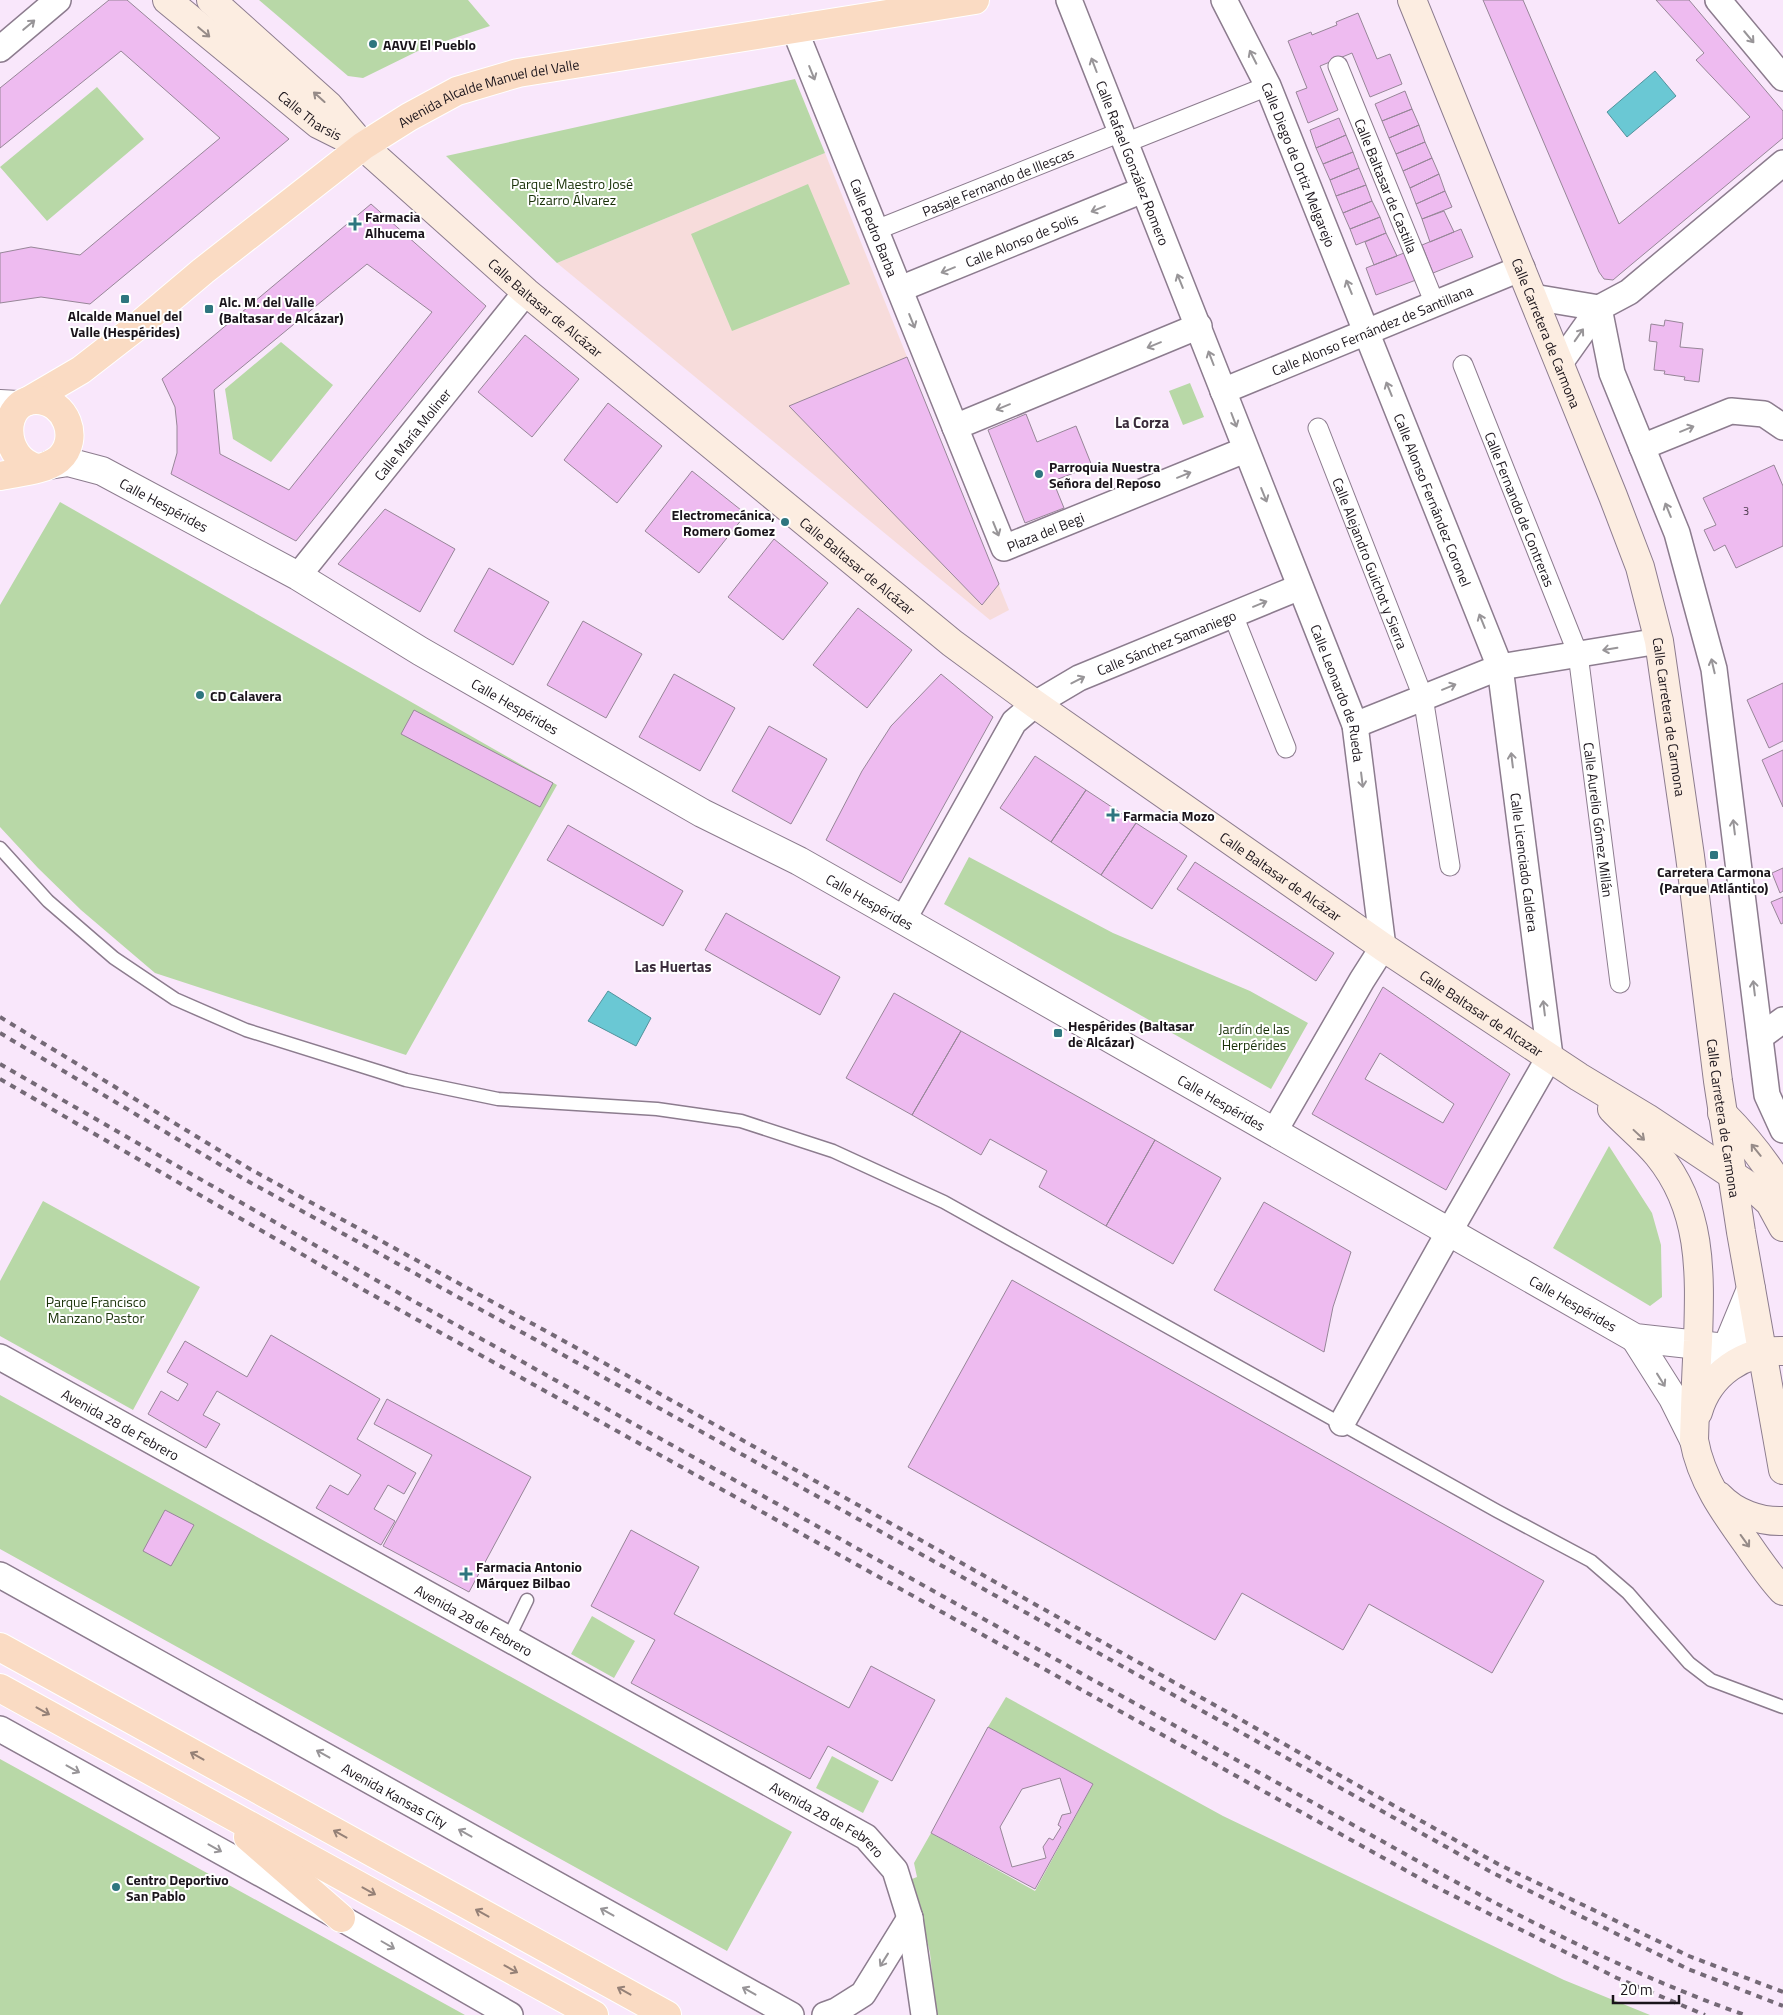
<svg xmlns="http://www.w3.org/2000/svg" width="1783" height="2015" font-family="'Titillium Web',sans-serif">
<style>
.education{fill:#f7dcdb}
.green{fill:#b8d8a7}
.water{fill:#6ac8d4;stroke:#52929c}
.building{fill:#eebbf0;stroke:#978698;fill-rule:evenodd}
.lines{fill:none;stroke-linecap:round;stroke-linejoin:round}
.service-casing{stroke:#8c7c8e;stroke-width:15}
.pedestrian-casing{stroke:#8c7c8e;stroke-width:21}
.minor-casing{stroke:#8c7c8e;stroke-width:28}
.tertiary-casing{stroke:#8c7c8e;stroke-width:30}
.secondary-casing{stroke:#8c7c8e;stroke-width:30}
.primary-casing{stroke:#fff;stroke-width:30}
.service{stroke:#fff;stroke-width:12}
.pedestrian{stroke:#fff;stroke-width:19}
.minor{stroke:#fff;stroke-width:25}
.tertiary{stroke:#fff;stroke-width:28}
.secondary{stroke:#fcede1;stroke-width:28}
.primary{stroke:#fadbc3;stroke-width:28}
.rail{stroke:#746976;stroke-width:4;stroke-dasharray:6 6;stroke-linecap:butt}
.oneway{stroke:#989598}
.oneway2{stroke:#968b88}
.oneway3{stroke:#958177}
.poi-dot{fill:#2e767f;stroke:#fff;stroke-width:2}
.labels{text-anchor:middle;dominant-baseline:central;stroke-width:4;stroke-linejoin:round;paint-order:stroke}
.number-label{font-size:11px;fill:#4f3e50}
.poi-label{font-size:14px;font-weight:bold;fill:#1a141b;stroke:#fff;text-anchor:start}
.street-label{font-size:14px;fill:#1a141b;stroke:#fff}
.park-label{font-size:14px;fill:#193108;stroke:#fff}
.neighbourhood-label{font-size:15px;font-weight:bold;fill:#3a2c3b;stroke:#fff}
</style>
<rect width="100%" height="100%" fill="#f9e7fb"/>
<path class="education" d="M825 153 1009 610 990 620 557 263Z"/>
<path class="green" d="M259 0H468L490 26 422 49 363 78 348 76Z
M795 79 825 153 557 263 446 156Z
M97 87 144 139 47 221 0 167Z
M808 184 850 284 732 331 691 234Z
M281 342 333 385 271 462 233 439 225 389Z
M1190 383 1204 417 1183 425 1169 391Z
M60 502 557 785 406 1055 155 973 81 910 38 868 0 827V605Z
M969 857 1113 933 1250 991 1308 1023 1271 1089 944 904Z
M1609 1146 1652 1213 1661 1245 1662 1297 1650 1306 1553 1248Z
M43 1201 200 1287 133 1410 0 1336V1281Z
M0 1395 792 1832 727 1951 0 1549Z
M592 1616 635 1641 614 1678 571 1654Z
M1006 1697 1223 1816 1564 1980 1650 2015H936L930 1953 912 1879 917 1877 914 1863 931 1833 1035 1891 1093 1784 988 1727Z
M832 1756 879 1781 863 1813 816 1788Z
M0 1759 465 2015H0Z"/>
<path class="water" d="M1655 71 1676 96 1627 137 1607 112Z
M608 991 651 1018 636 1046 588 1021Z"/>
<path class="building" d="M109 0H127L289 139 90 304 41 297 0 303V253L31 247 80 255 220 138 121 51 0 148V88Z
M1483 0H1523L1619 224 1750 117 1696 60 1704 53 1656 0H1689L1783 111V138L1620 274 1613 280 1604 279 1599 272Z
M1358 13 1377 59 1390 54 1402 84 1370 97 1352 53 1320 66 1338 110 1308 123 1296 92 1307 88 1288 41 1311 32 1312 35 1337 25 1336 22Z
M1405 91 1412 109 1382 121 1375 104Z
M1412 109 1419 125 1389 138 1382 121Z
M1339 118 1346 135 1316 148 1310 130Z
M1419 125 1425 142 1396 154 1389 138Z
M1346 135 1353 152 1323 164 1316 148Z
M1425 142 1432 158 1403 171 1396 154Z
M1353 152 1359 168 1330 180 1323 164Z
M1432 158 1439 174 1410 188 1403 171Z
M1359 168 1366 185 1336 196 1330 180Z
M1439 174 1445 191 1416 204 1410 188Z
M1366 185 1372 201 1343 213 1336 196Z
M1445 191 1452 207 1422 219 1416 204Z
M1372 201 1380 217 1350 229 1343 213Z
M371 204 486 306 296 541 171 474 177 453V426L175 407 162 379ZM367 264 432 312 289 490 220 454 214 390Z
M1444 211 1454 232 1430 242 1422 219Z
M1380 217 1386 233 1356 245 1350 229Z
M1461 229 1473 257 1433 273 1422 245Z
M1386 233 1397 256 1374 265 1365 242Z
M1404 253 1416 280 1376 295 1366 268Z
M1665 320 1683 323 1680 347 1703 349 1699 382 1684 380 1685 377 1664 374 1665 371 1654 370 1657 342 1649 341 1651 324 1664 326Z
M525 335 579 379 532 437 478 392Z
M907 357 999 584 982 605 789 406Z
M608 403 662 446 617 503 564 460Z
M1026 414 1037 442 1076 426 1092 466 1053 481 1064 508 1025 523 988 430Z
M1774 465 1783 486V546L1736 568 1725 545 1714 551 1704 530 1716 525 1703 498Z
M692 471 746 514 699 573 645 531Z
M385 509 455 549 420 612 338 564Z
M774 539 828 583 783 640 728 597Z
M489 568 549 602 513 665 454 631Z
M858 608 912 650 867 708 813 665Z
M583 621 642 654 606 718 547 685Z
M674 674 735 708 700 771 639 737Z
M941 674 993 717 901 883 826 840 862 771 891 726Z
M1783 683V741L1769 748 1747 700Z
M414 710 553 783 540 807 401 734Z
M769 726 827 759 791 824 732 791Z
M1783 750V807L1762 760Z
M1035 756 1086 790 1051 842 1000 808Z
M1086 790 1136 823 1101 875 1051 842Z
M1136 823 1187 856 1152 909 1101 875Z
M568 825 683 891 663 926 547 860Z
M1195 862 1334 953 1316 981 1177 889Z
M1783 868V891L1780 893 1772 873Z
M1783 897V923L1781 924 1771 902Z
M726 913 840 977 820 1015 705 950Z
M1383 987 1510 1074 1446 1190 1312 1114ZM1380 1053 1454 1104 1443 1123 1365 1079Z
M894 993 961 1031 912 1115 846 1078Z
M961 1031 1155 1140 1106 1226 1039 1187 1047 1171 990 1139 981 1155 912 1115Z
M1155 1140 1221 1178 1173 1264 1106 1226Z
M1264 1202 1351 1252 1333 1307 1324 1352 1214 1290Z
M1012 1280 1544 1581 1492 1673 1369 1604 1343 1650 1242 1593 1215 1640 908 1467Z
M271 1335 380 1399 357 1439 416 1473 404 1494 388 1485 374 1509 395 1521 381 1545 316 1508 330 1485 348 1495 361 1475 217 1391 203 1415 220 1424 206 1448 148 1414 161 1391 178 1401 188 1384 167 1372 185 1341 247 1377Z
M387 1399 531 1477 469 1592 383 1546 432 1455 374 1424Z
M165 1510 194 1525 171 1566 143 1551Z
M631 1530 699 1567 674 1614 849 1708 871 1666 935 1700 892 1781 828 1746 810 1779 631 1683 655 1640 591 1606Z
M988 1727 1093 1784 1035 1889 931 1833Z
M1060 1778 1071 1813 1062 1815 1058 1825 1061 1827 1053 1840 1049 1838 1043 1847 1046 1858 1012 1867 1000 1827 1022 1789Z"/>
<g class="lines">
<g class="service-casing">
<path id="service" d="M0 848 48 901 114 958 175 999 246 1030 406 1080 498 1099 657 1109 741 1121 833 1151 944 1202 1497 1511 1591 1561 1628 1593 1689 1663 1711 1680 1783 1707
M508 1639 527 1600"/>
</g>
<g class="pedestrian-casing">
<g id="pedestrian">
<path id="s1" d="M1338 66 1435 304"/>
<path d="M1125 143 1268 86"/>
<path id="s2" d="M876 230 1121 132"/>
<path id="s3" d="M1463 365 1578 654 1620 983"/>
<path id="s4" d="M1318 428 1423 697 1450 866"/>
<path d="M1233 615 1286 748"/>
</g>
</g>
<g class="minor-casing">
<g id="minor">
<path id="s5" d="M1069 0 1355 725 1383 947 1362 980 1274 1132"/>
<path id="s6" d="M1224 0 1268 86 1500 667 1550 1056 1449 1232 1342 1423"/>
<path d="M1718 0 1783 78"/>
<path id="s7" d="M794 28 955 427"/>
<path d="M0 49 58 0"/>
<path id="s8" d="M900 289 1143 190"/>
<path d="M1533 297 1599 308"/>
<path d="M1599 308 1612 373 1677 533 1714 669 1767 1095 1783 1130"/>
<path id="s9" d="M1199 326 955 427 1004 548 1245 450"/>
<path d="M1560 363 1599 308 1629 292 1783 163"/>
<path id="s10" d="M1223 391 1522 268"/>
<path d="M1642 447 1731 411 1764 414 1783 427"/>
<path id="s11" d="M298 576 526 292"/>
<path d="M1355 725 1500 667 1659 641"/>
<path id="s12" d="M903 920 1014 722 1035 704 1079 678 1300 587"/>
<path d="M1760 1037 1783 1020"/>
<path id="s13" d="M0 1357 866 1837 895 1870 910 1918 924 2015"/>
<path id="s14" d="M0 1575 791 2015"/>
<path d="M0 1729 341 1918 510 2015"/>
<path d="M825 2015 836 2011 863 1994 910 1918"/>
</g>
</g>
<g class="tertiary-casing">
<g id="tertiary">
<path d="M0 404 18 405"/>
<path id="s15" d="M49 465 68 462 102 471 298 576 420 651 702 813 799 861 903 920 1635 1338 1762 1352"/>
<path d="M1635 1338 1673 1398 1694 1440"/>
<path d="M1720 1364 1751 1289"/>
</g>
</g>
<g class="secondary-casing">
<g id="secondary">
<path id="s16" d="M167 0 318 124 352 141"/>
<path id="s17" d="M211 0 329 106 363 146 526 292 952 643 1035 704 1383 947 1579 1077 1647 1118 1758 1192 1770 1203 1783 1227"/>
<path id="s18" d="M1412 0 1613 496 1640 567 1659 641 1690 856 1718 1081 1741 1232 1783 1470"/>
<path d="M1612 1109C1627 1125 1644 1138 1658 1155 1703 1210 1700 1274 1698 1341 1696 1374 1695 1407 1694 1440 1701 1480 1725 1513 1748 1545 1759 1561 1770 1577 1783 1591"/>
<path d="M1722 1113C1746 1137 1766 1162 1783 1191"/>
<path d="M1698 1412C1709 1374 1744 1350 1783 1351"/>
<path d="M1719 1496C1735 1513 1760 1522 1783 1521"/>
</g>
</g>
<g class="primary-casing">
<g id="primary">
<path id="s19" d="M28 401 81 370 139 325 203 271 363 146 409 117 457 91 518 73 975 0"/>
<path d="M0 476C18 472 44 471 59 459 81 439 66 400 36 400 0 400 0 460 38 468"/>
<path d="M0 1647 667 2015"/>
<path d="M0 1688 594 2015"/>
<path d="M248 1837 341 1918"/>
</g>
</g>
<use href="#service" class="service"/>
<use href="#pedestrian" class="pedestrian"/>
<use href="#minor" class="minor"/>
<use href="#tertiary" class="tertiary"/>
<use href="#secondary" class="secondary"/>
<use href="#primary" class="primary"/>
<path class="rail" d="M0 1017 250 1169 637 1381 1498 1864 1689 1956 1783 1992
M0 1033 244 1179 623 1388 1493 1873 1688 1969 1783 2006
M0 1064 374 1279 1441 1874C1540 1927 1639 1978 1745 2015
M0 1079 362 1289 1432 1885 1617 1978 1705 2015"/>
</g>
<defs><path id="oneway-shaft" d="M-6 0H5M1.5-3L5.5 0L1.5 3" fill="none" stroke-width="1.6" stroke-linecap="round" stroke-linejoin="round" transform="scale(1.25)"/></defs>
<g class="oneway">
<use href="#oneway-shaft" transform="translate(29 25) rotate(-40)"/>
<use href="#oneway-shaft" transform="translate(1749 37) rotate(50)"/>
<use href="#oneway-shaft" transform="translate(1253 57) rotate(-117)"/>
<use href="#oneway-shaft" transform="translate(1094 65) rotate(-111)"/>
<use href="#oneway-shaft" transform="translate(812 73) rotate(68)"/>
<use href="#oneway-shaft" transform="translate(1098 209) rotate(158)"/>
<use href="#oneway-shaft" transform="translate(948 270) rotate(158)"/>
<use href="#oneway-shaft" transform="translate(1180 281) rotate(-112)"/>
<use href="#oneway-shaft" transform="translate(1349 287) rotate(-112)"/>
<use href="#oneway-shaft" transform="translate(912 321) rotate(68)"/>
<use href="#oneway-shaft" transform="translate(1579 335) rotate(-55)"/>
<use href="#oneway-shaft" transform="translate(1154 345) rotate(158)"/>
<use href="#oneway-shaft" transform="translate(1211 358) rotate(-111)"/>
<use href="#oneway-shaft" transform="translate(1389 389) rotate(-112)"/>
<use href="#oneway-shaft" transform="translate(1003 407) rotate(158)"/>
<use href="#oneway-shaft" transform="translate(1234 420) rotate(69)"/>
<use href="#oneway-shaft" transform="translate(1687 429) rotate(-22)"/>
<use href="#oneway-shaft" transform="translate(1184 475) rotate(-22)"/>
<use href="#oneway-shaft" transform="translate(1264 495) rotate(68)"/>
<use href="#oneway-shaft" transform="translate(1668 510) rotate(-112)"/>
<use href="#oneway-shaft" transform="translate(996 529) rotate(68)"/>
<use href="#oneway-shaft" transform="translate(1260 604) rotate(-22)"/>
<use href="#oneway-shaft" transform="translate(1482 621) rotate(-112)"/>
<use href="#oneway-shaft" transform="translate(1610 649) rotate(171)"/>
<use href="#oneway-shaft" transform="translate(1713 666) rotate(-103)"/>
<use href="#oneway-shaft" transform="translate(1078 680) rotate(-27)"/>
<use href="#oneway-shaft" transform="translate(1449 687) rotate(-22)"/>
<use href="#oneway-shaft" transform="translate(1512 760) rotate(-97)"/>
<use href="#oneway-shaft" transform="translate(1362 780) rotate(83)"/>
<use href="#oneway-shaft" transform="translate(1734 827) rotate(-97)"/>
<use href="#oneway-shaft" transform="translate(1754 988) rotate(-97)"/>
<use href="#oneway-shaft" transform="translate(1544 1008) rotate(-97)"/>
<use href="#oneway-shaft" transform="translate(1661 1380) rotate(58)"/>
<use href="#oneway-shaft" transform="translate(323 1754) rotate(-151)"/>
<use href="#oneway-shaft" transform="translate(73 1769) rotate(29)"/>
<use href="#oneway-shaft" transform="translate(465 1833) rotate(-151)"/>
<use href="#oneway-shaft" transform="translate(215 1848) rotate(29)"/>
<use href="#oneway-shaft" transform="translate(607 1912) rotate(-151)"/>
<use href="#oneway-shaft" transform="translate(388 1945) rotate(30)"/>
<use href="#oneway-shaft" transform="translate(884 1960) rotate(122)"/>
<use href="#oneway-shaft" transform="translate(749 1991) rotate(-151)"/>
</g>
<g class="oneway2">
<use href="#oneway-shaft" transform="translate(204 32) rotate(40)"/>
<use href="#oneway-shaft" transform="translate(319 97) rotate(-138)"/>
<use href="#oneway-shaft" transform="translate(1639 1135) rotate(43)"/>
<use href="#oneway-shaft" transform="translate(1756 1150) rotate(-129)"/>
<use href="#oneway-shaft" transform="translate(1745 1541) rotate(54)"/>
</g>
<g class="oneway3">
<use href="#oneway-shaft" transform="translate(43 1711) rotate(29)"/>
<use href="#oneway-shaft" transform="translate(197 1756) rotate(-151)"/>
<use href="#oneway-shaft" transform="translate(340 1834) rotate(-151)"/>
<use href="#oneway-shaft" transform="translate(369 1891) rotate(29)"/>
<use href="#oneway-shaft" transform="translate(482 1913) rotate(-151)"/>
<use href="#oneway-shaft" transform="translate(511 1969) rotate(29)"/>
<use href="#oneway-shaft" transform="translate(624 1991) rotate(-151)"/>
</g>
<g class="poi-dot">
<circle cx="373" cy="44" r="5"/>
<path d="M352.5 216.5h5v5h5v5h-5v5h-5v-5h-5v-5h5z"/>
<rect x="120" y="294" width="10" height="10" rx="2.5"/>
<rect x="204" y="304" width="10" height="10" rx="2.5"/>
<circle cx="1039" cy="474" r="5"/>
<circle cx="785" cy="522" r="5"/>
<circle cx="200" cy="695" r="5"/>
<path d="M1110.5 807.5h5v5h5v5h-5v5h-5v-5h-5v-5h5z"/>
<rect x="1709" y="850" width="10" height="10" rx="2.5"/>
<rect x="1053" y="1028" width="10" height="10" rx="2.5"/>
<path d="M463.5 1566.5h5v5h5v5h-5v5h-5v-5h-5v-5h5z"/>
<circle cx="116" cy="1887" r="5"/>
</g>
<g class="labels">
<g class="number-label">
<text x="1746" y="511">3</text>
</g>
<g class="poi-label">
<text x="383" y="44">AAVV El Pueblo</text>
<text x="365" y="216">Farmacia<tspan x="365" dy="16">Alhucema</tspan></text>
<text x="219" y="301">Alc. M. del Valle<tspan x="219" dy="16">(Baltasar de Alcázar)</tspan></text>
<text x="125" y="315" text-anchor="middle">Alcalde Manuel del<tspan x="125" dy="16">Valle (Hespérides)</tspan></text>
<text x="1049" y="466">Parroquia Nuestra<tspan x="1049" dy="16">Señora del Reposo</tspan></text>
<text x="775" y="514" text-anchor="end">Electromecánica,<tspan x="775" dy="16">Romero Gomez</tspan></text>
<text x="210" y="695">CD Calavera</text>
<text x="1123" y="815">Farmacia Mozo</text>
<text x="1714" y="871" text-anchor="middle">Carretera Carmona<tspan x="1714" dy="16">(Parque Atlántico)</tspan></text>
<text x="1068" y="1025">Hespérides (Baltasar<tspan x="1068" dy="16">de Alcázar)</tspan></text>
<text x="476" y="1566">Farmacia Antonio<tspan x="476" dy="16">Márquez Bilbao</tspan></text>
<text x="126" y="1879">Centro Deportivo<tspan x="126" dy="16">San Pablo</tspan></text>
</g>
<g class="street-label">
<text stroke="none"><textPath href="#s19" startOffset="560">Avenida Alcalde Manuel del Valle</textPath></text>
<text stroke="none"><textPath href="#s16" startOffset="184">Calle Tharsis</textPath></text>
<text stroke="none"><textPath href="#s5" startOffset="175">Calle Rafael González Romero</textPath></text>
<text stroke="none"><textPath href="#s6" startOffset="181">Calle Diego de Ortiz Melgarejo</textPath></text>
<text stroke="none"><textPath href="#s2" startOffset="131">Pasaje Fernando de Illescas</textPath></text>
<text stroke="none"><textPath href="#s1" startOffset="129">Calle Baltasar de Castilla</textPath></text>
<text stroke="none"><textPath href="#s7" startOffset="215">Calle Pedro Barba</textPath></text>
<text stroke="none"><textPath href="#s8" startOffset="131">Calle Alonso de Solis</textPath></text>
<text stroke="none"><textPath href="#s17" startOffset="455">Calle Baltasar de Alcázar</textPath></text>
<text stroke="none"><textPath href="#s10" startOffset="161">Calle Alonso Fernández de Santillana</textPath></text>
<text stroke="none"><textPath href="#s18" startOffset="359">Calle Carretera de Carmona</textPath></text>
<text stroke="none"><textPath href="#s11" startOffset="182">Calle María Moliner</textPath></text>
<text stroke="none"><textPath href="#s6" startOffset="542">Calle Alonso Fernández Coronel</textPath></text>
<text stroke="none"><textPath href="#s15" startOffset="125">Calle Hespérides</textPath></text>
<text stroke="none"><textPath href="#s3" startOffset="155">Calle Fernando de Contreras</textPath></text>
<text stroke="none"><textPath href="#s9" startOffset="439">Plaza del Begi</textPath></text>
<text stroke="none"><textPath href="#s4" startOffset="145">Calle Alejandro Guichot y Sierra</textPath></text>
<text stroke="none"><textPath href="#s17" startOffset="860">Calle Baltasar de Alcázar</textPath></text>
<text stroke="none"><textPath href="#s12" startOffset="400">Calle Sánchez Samaniego</textPath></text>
<text stroke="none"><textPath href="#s5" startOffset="744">Calle Leonardo de Rueda</textPath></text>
<text stroke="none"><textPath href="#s15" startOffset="530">Calle Hespérides</textPath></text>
<text stroke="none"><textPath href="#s18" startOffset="764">Calle Carretera de Carmona</textPath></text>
<text stroke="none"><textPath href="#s3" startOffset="478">Calle Aurelio Gómez Millán</textPath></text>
<text stroke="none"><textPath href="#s6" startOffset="919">Calle Licenciado Caldera</textPath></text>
<text stroke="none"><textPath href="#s17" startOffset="1385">Calle Baltasar de Alcázar</textPath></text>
<text stroke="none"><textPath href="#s15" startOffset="935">Calle Hespérides</textPath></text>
<text stroke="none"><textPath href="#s17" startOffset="1628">Calle Baltasar de Alcazar</textPath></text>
<text stroke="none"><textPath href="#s15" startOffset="1340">Calle Hespérides</textPath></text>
<text stroke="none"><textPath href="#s18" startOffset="1169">Calle Carretera de Carmona</textPath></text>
<text stroke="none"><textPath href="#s15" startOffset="1745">Calle Hespérides</textPath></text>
<text stroke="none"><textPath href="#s13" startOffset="138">Avenida 28 de Febrero</textPath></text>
<text stroke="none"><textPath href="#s13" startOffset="542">Avenida 28 de Febrero</textPath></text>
<text stroke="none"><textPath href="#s14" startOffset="452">Avenida Kansas City</textPath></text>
<text stroke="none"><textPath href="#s13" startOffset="948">Avenida 28 de Febrero</textPath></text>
</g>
<g class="park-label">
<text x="572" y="183">Parque Maestro José<tspan x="572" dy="16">Pizarro Álvarez</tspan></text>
<text x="1254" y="1028">Jardín de las<tspan x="1254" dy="16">Herpérides</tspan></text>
<text x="96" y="1301">Parque Francisco<tspan x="96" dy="16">Manzano Pastor</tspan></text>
</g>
<g class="neighbourhood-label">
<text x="1142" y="422">La Corza</text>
<text x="673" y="966">Las Huertas</text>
</g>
</g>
<path d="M1613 1995v8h66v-8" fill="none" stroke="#1a141b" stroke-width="2.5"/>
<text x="1620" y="1995" font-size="15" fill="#1a141b" stroke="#ffffff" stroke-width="4" paint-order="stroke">20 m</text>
</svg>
